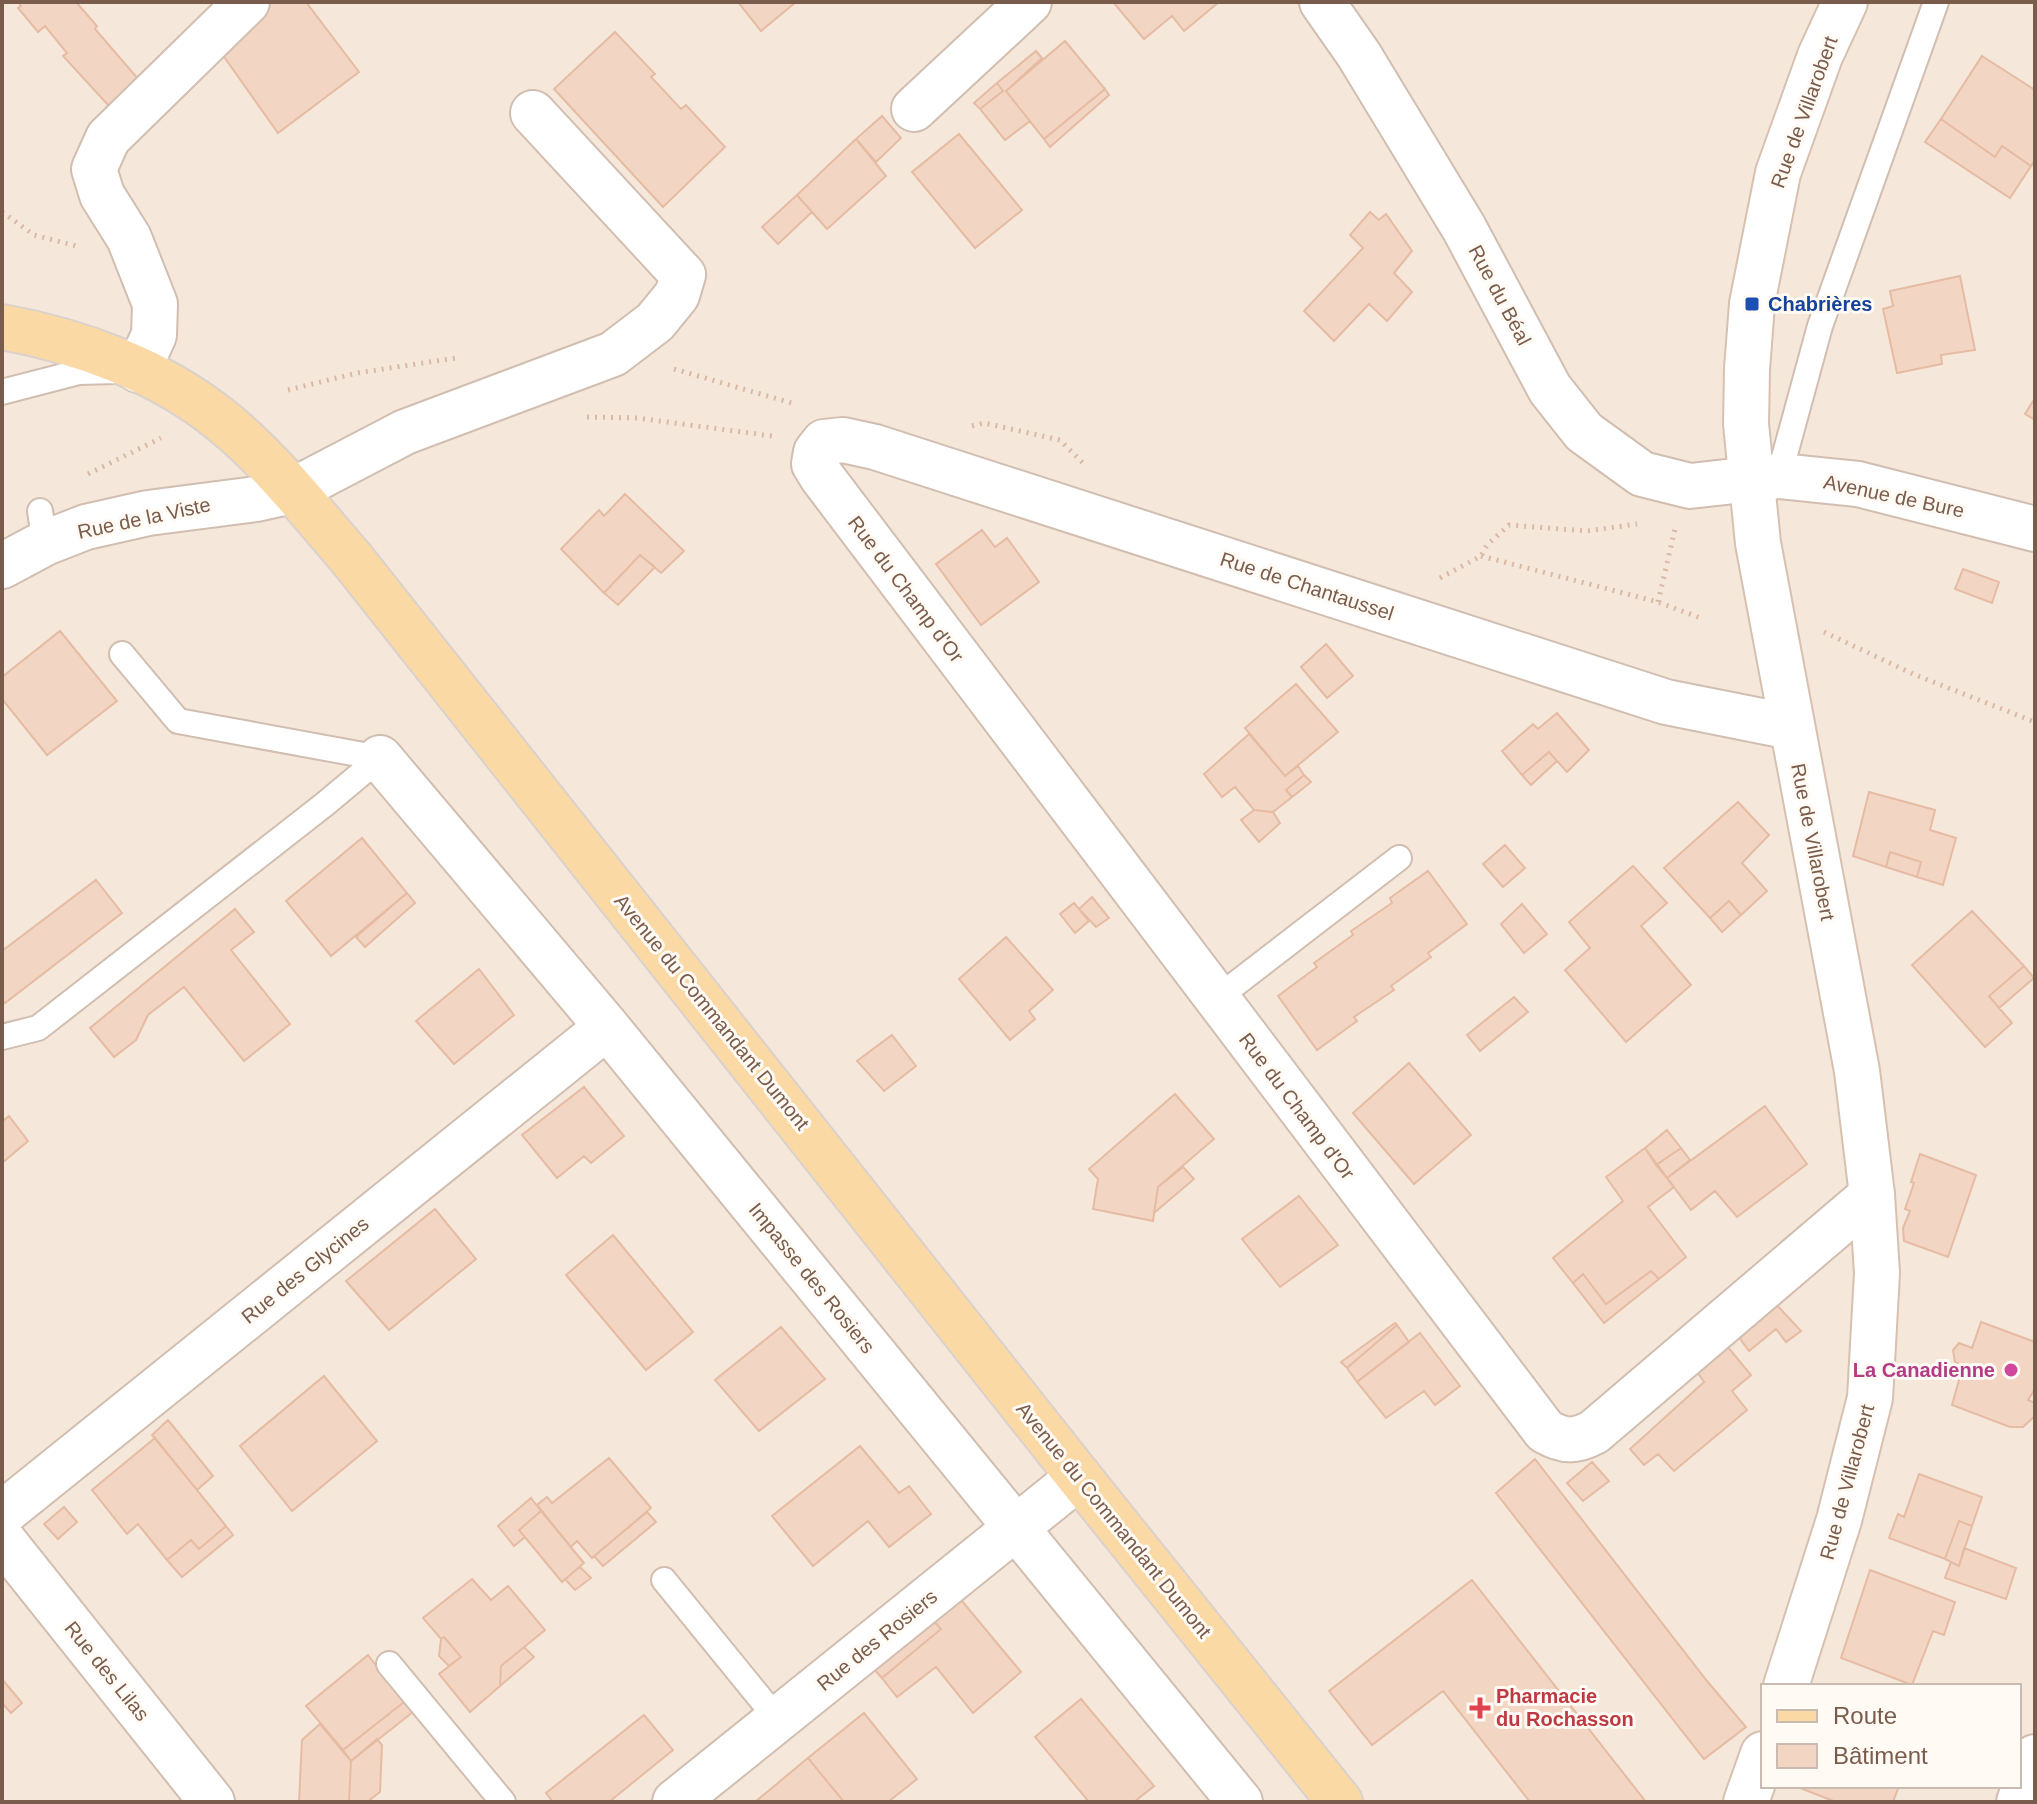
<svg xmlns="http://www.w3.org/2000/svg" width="2037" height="1804" font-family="Helvetica,sans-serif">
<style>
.residential{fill:#f5e8da;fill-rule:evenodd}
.building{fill:#f3d5c3;stroke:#e6bba3;stroke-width:2}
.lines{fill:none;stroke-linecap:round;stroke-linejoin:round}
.lane-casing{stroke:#d1beb0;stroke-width:28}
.street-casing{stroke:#d1beb0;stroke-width:48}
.secondary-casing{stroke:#d6c0b0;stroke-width:48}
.primary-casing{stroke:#dad1cd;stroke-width:48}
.path{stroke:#d9b8a5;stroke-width:5;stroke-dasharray:2 6;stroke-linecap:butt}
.lane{stroke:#fff;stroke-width:24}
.street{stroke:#fff;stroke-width:44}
.secondary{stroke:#fff;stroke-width:44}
.primary{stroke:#fbd9a5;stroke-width:44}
.transit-dot{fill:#1a4fb4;stroke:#fffaf3;stroke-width:3}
.hotel-dot{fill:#d1479c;stroke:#fffaf3;stroke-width:3}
.health-dot{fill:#e0444e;stroke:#fffaf3;stroke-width:3}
.labels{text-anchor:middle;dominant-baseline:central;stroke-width:6;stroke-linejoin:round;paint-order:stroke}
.street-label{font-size:20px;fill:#7a5c4d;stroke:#fffaf3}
.transit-label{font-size:20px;font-weight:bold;fill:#164399;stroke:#fffaf3;text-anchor:start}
.hotel-label{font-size:20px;font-weight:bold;fill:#b23c85;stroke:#fffaf3;text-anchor:end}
.health-label{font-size:20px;font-weight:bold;fill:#be3a42;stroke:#fffaf3;text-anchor:start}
</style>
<rect width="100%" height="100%" fill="#fdf6ec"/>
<path class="residential" d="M2 2H2035V1802H2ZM1763 1686H2019V1786H1763Z"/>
<path class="building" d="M18 2H76L97 26 95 29 139 80 109 106 63 56 67 53 45 26 38 32 18 8 21 6Z
M268 2H306L359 72 278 133 217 47Z
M738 2H796L761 31Z
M1113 2H1219L1184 31 1172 16 1144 39Z
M615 32 655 74 651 77 681 109 686 105 725 147 663 207 554 89Z
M1065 41 1105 89 1044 139 1006 91Z
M1036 51 1042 58 1006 91 1030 121 1005 140 980 109 1003 91 997 83Z
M1982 56 2035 90V160L2031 166 2002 146 1995 157 1941 119Z
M997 83 1003 91 980 109 974 103Z
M1105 89 1109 95 1050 147 1044 139Z
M882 116 901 138 876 162 856 139Z
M1941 119 1995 157 2002 146 2031 166 2010 198 1925 142Z
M959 134 1022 210 975 248 912 172Z
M856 139 886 176 827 229 797 195Z
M797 195 812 212 778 244 762 227Z
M1370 212 1379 220 1386 214 1412 251 1394 273 1412 292 1387 321 1369 304 1334 341 1304 311 1363 248 1350 235Z
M1960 276 1975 350 1941 355 1942 364 1897 373 1883 309 1893 306 1890 291Z
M2035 398V420L2025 414Z
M625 494 684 551 661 573 640 555 604 593 561 549 599 510 604 516Z
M982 530 995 547 1007 538 1039 582 981 625 936 564Z
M640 555 655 567 618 605 604 593Z
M1963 569 1999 582 1992 603 1955 589Z
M60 631 117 701 47 755 2 699V677Z
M1326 644 1353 676 1327 698 1301 667Z
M1296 684 1338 732 1285 776 1245 728Z
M1557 713 1589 750 1567 772 1549 752 1522 775 1502 751 1533 724 1538 729Z
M1249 734 1285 776 1298 766 1304 775 1286 790 1292 797 1273 812 1254 810 1235 787 1222 797 1204 774Z
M1549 752 1557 761 1531 785 1522 775Z
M1304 775 1311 782 1292 797 1286 790Z
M1869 792 1935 810 1930 830 1956 838 1943 885 1917 877 1921 862 1890 852 1886 867 1853 856Z
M1738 802 1769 835 1742 863 1767 891 1741 915 1729 901 1710 918 1664 868Z
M1254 810 1273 812 1280 823 1259 842 1241 820Z
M362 838 407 893 331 956 286 901Z
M1505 845 1525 868 1503 887 1483 864Z
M1890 852 1921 862 1917 877 1886 867Z
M1633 866 1667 903 1641 926 1691 985 1626 1042 1565 970 1590 948 1569 922Z
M1428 871 1467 924 1428 953 1431 957 1391 986 1394 990 1354 1017 1357 1021 1317 1050 1278 996 1317 967 1314 963 1353 935 1351 931 1392 903 1390 898Z
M96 880 122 913 5 1003 2 999V951Z
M407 893 415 903 365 947 356 937Z
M1092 897 1109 918 1096 927 1079 909Z
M1729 901 1741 915 1722 932 1710 918Z
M1074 903 1089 921 1075 933 1060 914Z
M1522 904 1547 934 1524 953 1501 924Z
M235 909 254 932 231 950 290 1024 244 1061 184 987 148 1015 136 1040 114 1057 90 1028Z
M1972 911 2024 966 1989 996 2012 1023 1985 1047 1912 965Z
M1006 937 1053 990 1029 1011 1035 1019 1010 1040 959 979Z
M2024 966 2034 978 1999 1008 1989 996Z
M479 969 514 1015 454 1064 416 1021Z
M1514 997 1528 1012 1480 1051 1467 1035Z
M892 1035 916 1066 884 1091 857 1061Z
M1409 1063 1471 1135 1414 1184 1353 1113Z
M584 1087 624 1136 591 1163 584 1156 557 1178 522 1135Z
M1175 1094 1214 1139 1158 1187 1153 1221 1093 1209 1098 1179 1089 1169Z
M1765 1106 1807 1164 1737 1217 1715 1191 1691 1210 1667 1178Z
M9 1116 28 1141 2 1163V1122Z
M1667 1130 1681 1148 1656 1165 1645 1148Z
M1645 1148 1674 1187 1648 1207 1686 1257 1659 1279 1651 1271 1606 1304 1583 1274 1573 1283 1553 1258 1623 1201 1606 1177Z
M1681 1148 1690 1160 1667 1178 1656 1165Z
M1920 1154 1976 1175 1948 1257 1904 1241 1903 1228 1910 1211 1905 1209 1914 1183 1911 1182Z
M1183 1167 1194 1179 1154 1213 1158 1187Z
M1299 1196 1338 1245 1280 1287 1242 1239Z
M435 1209 476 1259 389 1330 346 1281Z
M613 1235 693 1332 646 1370 566 1275Z
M1651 1271 1659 1279 1604 1323 1573 1283 1583 1274 1606 1304Z
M1776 1304 1801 1331 1786 1342 1776 1329 1749 1351 1738 1336Z
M1981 1322 2035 1342V1389L2028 1400 2035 1403V1416L2023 1427H2010L1952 1405 1963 1366 1955 1362 1953 1350 1959 1343 1972 1348Z
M1395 1323 1397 1325 1347 1368 1341 1362Z
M1397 1325 1409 1342 1357 1382 1347 1368Z
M781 1327 825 1379 759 1431 715 1380Z
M1420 1333 1460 1386 1435 1405 1424 1391 1386 1418 1357 1382Z
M1727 1346 1751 1375 1732 1391 1747 1410 1674 1471 1658 1454 1644 1465 1630 1449 1704 1382 1697 1372Z
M324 1376 377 1441 292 1511 240 1446Z
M168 1420 213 1476 197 1490 152 1435Z
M155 1438 226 1526 199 1549 191 1540 167 1560 138 1524 127 1534 92 1490Z
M860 1446 899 1493 909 1486 931 1514 889 1547 868 1521 813 1566 772 1516Z
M609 1458 651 1508 592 1558 577 1541 571 1547 537 1505 547 1497 552 1503Z
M1535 1459 1707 1681 1746 1727 1704 1759 1496 1493Z
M1592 1462 1609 1481 1583 1501 1567 1483Z
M1919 1474 1982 1497 1972 1526 1959 1521 1945 1559 1889 1538 1898 1514 1904 1517Z
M531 1498 541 1511 519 1530 525 1537 514 1546 498 1526Z
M64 1507 77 1522 58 1539 44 1524Z
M541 1511 584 1563 562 1582 519 1530Z
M647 1512 656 1522 603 1566 594 1556Z
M1959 1521 1972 1526 1959 1566 1945 1559Z
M226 1526 233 1535 182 1577 167 1560 191 1540 199 1549Z
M1964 1548 2016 1568 2006 1599 1945 1578 1951 1562 1959 1566Z
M580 1567 591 1578 575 1590 565 1579Z
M1870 1570 1955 1602 1944 1635 1933 1631 1912 1685 1841 1658Z
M472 1579 491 1600 508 1586 545 1630 501 1666 500 1686 470 1712 439 1674 461 1657 444 1637 441 1639 423 1618Z
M1472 1580 1646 1802H1530L1443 1691 1372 1745 1329 1691Z
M957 1595 1021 1672 973 1713 936 1667 897 1697 882 1678 941 1629 930 1617Z
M930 1617 941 1629 882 1678 871 1666Z
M444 1637 461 1657 449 1666 439 1656 441 1639Z
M524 1647 534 1657 500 1686 501 1666Z
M368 1655 404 1702 343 1750 306 1706Z
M2 1679 22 1703 11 1713 2 1703Z
M1081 1699 1154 1786 1134 1802H1089L1035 1737Z
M404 1702 413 1712 351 1761 343 1750Z
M864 1713 917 1779 888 1802H844L808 1758Z
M644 1715 673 1750 609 1802H553L546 1793Z
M320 1724 351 1761 349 1802H299L302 1740Z
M377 1739 382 1745 380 1792 367 1802H349L351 1761Z
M808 1758 844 1802H755Z
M1795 1786H1899L1893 1802H1836Z"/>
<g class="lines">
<g class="lane-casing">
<path id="lane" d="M2 392 79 372 117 371
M1779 476 1820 326 1936 2
M40 511 45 543
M122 654 178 721 380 758
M1216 999 1399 858
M2 1037 38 1028 325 804 380 758
M664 1580 778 1720
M389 1664 503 1802"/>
</g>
<g class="street-casing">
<path id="street" d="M1322 2 1359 55 1464 228 1550 389 1584 432 1642 474 1690 486 1779 476 1858 484 2035 529
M914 109 1029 2
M138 370 154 335 155 304 129 238 102 195 94 169 108 138 247 2
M2 566 45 543 86 527 148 513 256 499 292 491 405 432 613 354 655 322 677 295 683 275 533 113
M1791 727 1666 702 875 447 843 440 824 442 816 452 814 464 822 477 1545 1431C1564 1442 1575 1442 1594 1432L1872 1195
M380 758 607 1027 1240 1802
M2 1514 607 1027
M2 1539 212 1802
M675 1802 1079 1477
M2019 1802 2035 1757"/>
</g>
<g class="secondary-casing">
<path id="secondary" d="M1786 1686 1839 1520 1870 1398 1877 1273 1872 1195 1857 1071 1758 543 1746 424 1747 369 1752 304 1778 173 1820 56 1845 2
M1746 1802 1763 1754"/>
</g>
<g class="primary-casing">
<path id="primary" d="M2 327C79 341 159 370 221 420 270 459 310 511 351 558L1079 1477 1340 1802"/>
</g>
<path class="path" d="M2 212 34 235 77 246
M674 369 795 404
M288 390 357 373 456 358
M587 417 637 418 772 436
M972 426 984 423 1060 440 1083 463
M88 474 161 438
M1481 556 1658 602 1703 619
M1440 578 1481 556 1487 545 1509 525 1587 531 1637 524
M1658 602 1675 529
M1824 632 1913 674 2035 722"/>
<use href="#lane" class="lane"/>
<use href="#street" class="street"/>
<use href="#secondary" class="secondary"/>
<use href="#primary" class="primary"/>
</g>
<rect class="transit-dot" x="1744" y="296" width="16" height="16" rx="4"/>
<circle class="hotel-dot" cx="2011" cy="1370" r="8"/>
<path class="health-dot" d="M1476 1696h8v8h8v8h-8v8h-8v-8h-8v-8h8z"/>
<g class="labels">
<g class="street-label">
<text transform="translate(1804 112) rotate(-70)">Rue de Villarobert</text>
<text transform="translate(1500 295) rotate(62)">Rue du Béal</text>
<text transform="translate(1894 496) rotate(12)">Avenue de Bure</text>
<text transform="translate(144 518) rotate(-12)">Rue de la Viste</text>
<text transform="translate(1307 586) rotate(18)">Rue de Chantaussel</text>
<text transform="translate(906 589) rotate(53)">Rue du Champ d'Or</text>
<text transform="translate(1813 842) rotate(79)">Rue de Villarobert</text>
<text transform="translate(712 1012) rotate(51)">Avenue du Commandant Dumont</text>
<text transform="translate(1297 1106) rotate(53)">Rue du Champ d'Or</text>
<text transform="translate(305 1270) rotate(-39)">Rue des Glycines</text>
<text transform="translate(812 1278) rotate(51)">Impasse des Rosiers</text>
<text transform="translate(1847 1482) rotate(-75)">Rue de Villarobert</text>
<text transform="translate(1114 1520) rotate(51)">Avenue du Commandant Dumont</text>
<text transform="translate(877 1640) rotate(-39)">Rue des Rosiers</text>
<text transform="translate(107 1671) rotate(51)">Rue des Lilas</text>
</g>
<g class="transit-label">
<text x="1768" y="304">Chabrières</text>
</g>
<g class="hotel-label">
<text x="1995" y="1370">La Canadienne</text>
</g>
<g class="health-label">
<text x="1496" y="1696">Pharmacie<tspan x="1496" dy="23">du Rochasson</tspan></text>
</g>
</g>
<rect width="2037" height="1804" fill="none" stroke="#7a5c4d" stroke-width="8"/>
<rect x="1761" y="1684" width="260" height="104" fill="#fffaf3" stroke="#cabbb1" stroke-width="2"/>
<rect x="1777" y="1710" width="40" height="12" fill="#fbd9a5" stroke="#cabbb1" stroke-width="2"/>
<text x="1833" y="1724" font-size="24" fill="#7a5c4d">Route</text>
<rect x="1777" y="1744" width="40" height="24" fill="#f3d5c3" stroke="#cabbb1" stroke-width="2"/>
<text x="1833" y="1764" font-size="24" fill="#7a5c4d">Bâtiment</text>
</svg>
